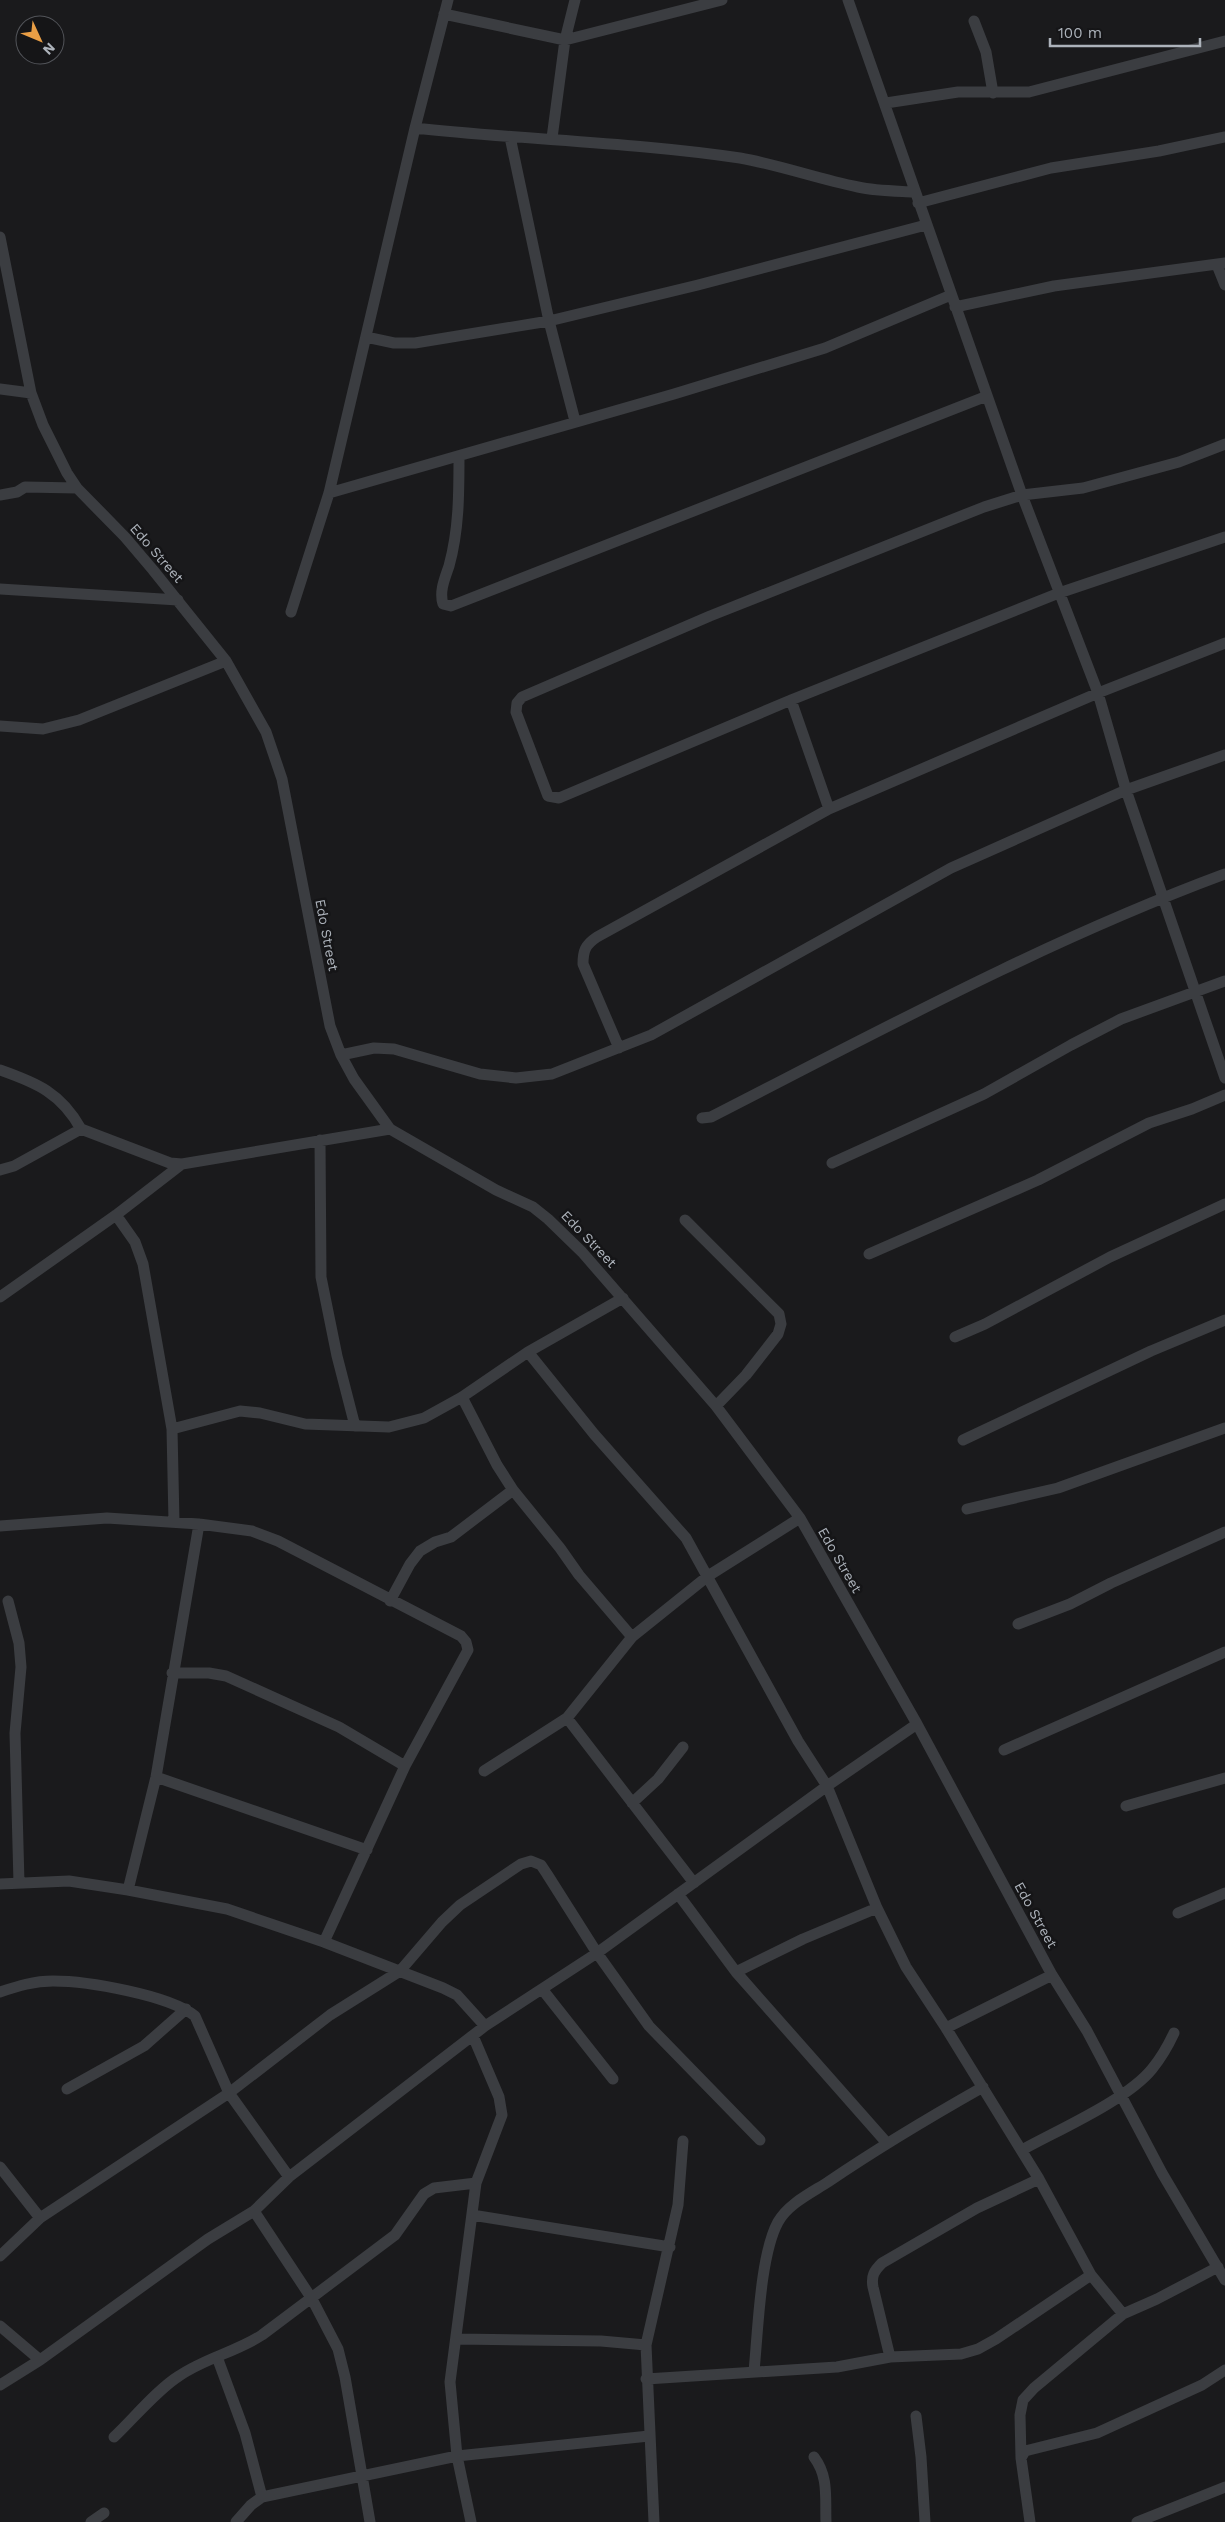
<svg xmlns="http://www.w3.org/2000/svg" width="1225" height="2522" font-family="'Work Sans',sans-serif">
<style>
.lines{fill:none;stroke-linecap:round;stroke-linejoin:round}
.minor{stroke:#3b3d41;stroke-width:11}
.labels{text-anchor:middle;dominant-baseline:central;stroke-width:5;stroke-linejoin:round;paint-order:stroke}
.street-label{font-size:14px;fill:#adb3bb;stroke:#151517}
</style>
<rect width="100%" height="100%" fill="#1a1a1c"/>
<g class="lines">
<path class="minor" d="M848 0 1022 495 1098 693 1126 790 1225 1078
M444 14 565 40 722 0
M974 21 986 52 993 93
M886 103 958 92H1029L1225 41
M415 128C523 140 632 142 740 158 780 165 818 179 858 187 876 191 896 191 914 192
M510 137 549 321 575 421
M552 138 565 40 575 0
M918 203 1051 168 1159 151 1225 137
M0 237 31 393 43 425 67 473 77 488 125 537 153 570 226 661 266 732 282 779 330 1026 341 1055 354 1079 390 1129 496 1190 533 1207 548 1219 582 1252 716 1406 800 1518 917 1724 1052 1975 1087 2031 1162 2173 1225 2280
M1217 265 1225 285
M955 307 1054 286 1225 263
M366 337 394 343H415L549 321 698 285 926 225
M0 389 31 393
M1225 444 1179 462 1083 488 1022 495 984 507 710 616 522 697 517 703 516 712 548 796 559 798 791 700 1059 593 1225 537
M459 456C459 494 459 530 449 566 445 578 439 591 443 604L451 606 987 396
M329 493 674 394 825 348 951 295
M0 495 17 492 25 487 77 488
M0 589 178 600
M291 612 329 493 415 128 448 0
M791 700 829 809
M0 726 43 729 79 720 226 661
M619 1048 583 964C583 951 585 945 597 937L829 809 1098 693 1225 643
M341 1055 374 1048 394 1049 480 1074 516 1078 552 1074 651 1035 951 868 1126 790 1225 755
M0 1070C37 1083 61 1093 81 1129
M702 1118 711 1117C879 1031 1047 940 1225 874
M320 1140 321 1277 337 1356 355 1426
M832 1163 984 1094 1071 1045 1121 1019 1225 981
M0 1170 14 1166 81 1129 170 1163 182 1164 390 1129
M116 1215 135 1242 143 1264 172 1429 174 1522
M685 1220 779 1314 781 1324 778 1334 746 1375 716 1406
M869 1254 1038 1180 1149 1123 1192 1109 1225 1095
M0 1297 116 1215 182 1164
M955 1337 985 1324 1110 1257 1225 1204
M528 1352 594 1434 686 1538 798 1741 827 1786 877 1908 906 1967 946 2028 1052 1975
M462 1397 497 1465 513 1490 560 1548 579 1575 632 1637
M172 1429 240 1411 260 1413 305 1424 389 1427 424 1418 462 1397 528 1352 623 1298
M963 1440 1151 1351 1225 1320
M967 1509 1058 1488 1225 1428
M0 1526 107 1518 199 1524 252 1531 278 1541 461 1636 466 1642 468 1650 405 1766 324 1942 227 1909 128 1890 69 1881 0 1884
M8 1601 19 1643 21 1667 15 1733 19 1883
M390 1601 410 1564 420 1551 435 1542 451 1537 513 1490
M1018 1624 1070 1604 1111 1583 1225 1532
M172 1673H209L226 1676 339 1727 405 1766
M567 1718 694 1883
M1004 1750 1225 1652
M484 1771 567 1718 632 1637 708 1576 800 1518
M156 1777 367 1850
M632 1803 658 1779 683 1747
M1126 1806 1225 1778
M128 1890 156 1777 199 1524
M678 1894 736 1972 886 2142
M1178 1913 1225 1893
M324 1942 443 1988 457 1995 485 2026
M736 1972 803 1939 877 1908
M542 1989 613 2079
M0 1992C18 1986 34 1981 53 1981 87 1981 169 1995 195 2016L229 2093 289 2177
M946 2028 1039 2179 1091 2275
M67 2089 144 2046 186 2009
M1022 2150C1058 2130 1127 2100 1152 2069 1161 2058 1168 2046 1174 2033
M0 2167 40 2218
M254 2211 312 2299 338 2349 345 2377 370 2522
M472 2215 670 2247
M0 2256 40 2218 229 2093 330 2015 400 1971 442 1922 460 1905 521 1864 531 1861 541 1865 547 1874 597 1953 649 2026 760 2140
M0 2326 40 2360
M457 2339 601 2341 646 2345
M217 2357 245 2433 262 2497
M890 2357 873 2287C871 2276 874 2271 882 2263L977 2208 1039 2179
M754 2371C758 2332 760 2255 778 2222 788 2204 811 2193 828 2182 878 2148 930 2117 983 2087
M646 2379 837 2367 890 2357 961 2354 978 2349 996 2339 1091 2275 1123 2314 1157 2299 1218 2267
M0 2385 40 2360 208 2239 254 2211 289 2177 485 2026 597 1953 827 1786 917 1724
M916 2416 921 2457 925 2522
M114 2437C133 2419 158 2389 179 2376 205 2358 236 2352 262 2335L395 2235 424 2194 434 2188 476 2183
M814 2457C829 2477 825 2498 826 2522
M1021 2458 1020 2415 1023 2400 1034 2388 1123 2314
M91 2522 104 2513
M236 2522 251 2505 262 2497 457 2456 649 2436
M471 2522 457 2456 450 2382 476 2183 502 2115 499 2097 473 2036
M654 2522 646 2345 678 2205 683 2141
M1030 2522 1021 2458 1025 2451 1097 2433 1202 2385 1225 2370
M1137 2522 1225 2487"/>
</g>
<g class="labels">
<g class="street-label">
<text transform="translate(157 553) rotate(49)">Edo Street</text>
<text transform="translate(327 935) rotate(79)">Edo Street</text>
<text transform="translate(589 1239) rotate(46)">Edo Street</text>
<text transform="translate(840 1560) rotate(60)">Edo Street</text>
<text transform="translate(1036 1915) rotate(61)">Edo Street</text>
</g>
</g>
<g transform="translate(40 40) rotate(134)"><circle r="24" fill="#151517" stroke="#525459"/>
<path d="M0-4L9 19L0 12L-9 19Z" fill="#e99e45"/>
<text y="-8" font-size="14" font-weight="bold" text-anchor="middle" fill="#adb3bb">N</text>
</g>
<path d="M1050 38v8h150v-8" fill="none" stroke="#adb3bb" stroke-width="2.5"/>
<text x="1058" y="38" font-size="15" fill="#adb3bb" stroke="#151517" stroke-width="4" paint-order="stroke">100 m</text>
</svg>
